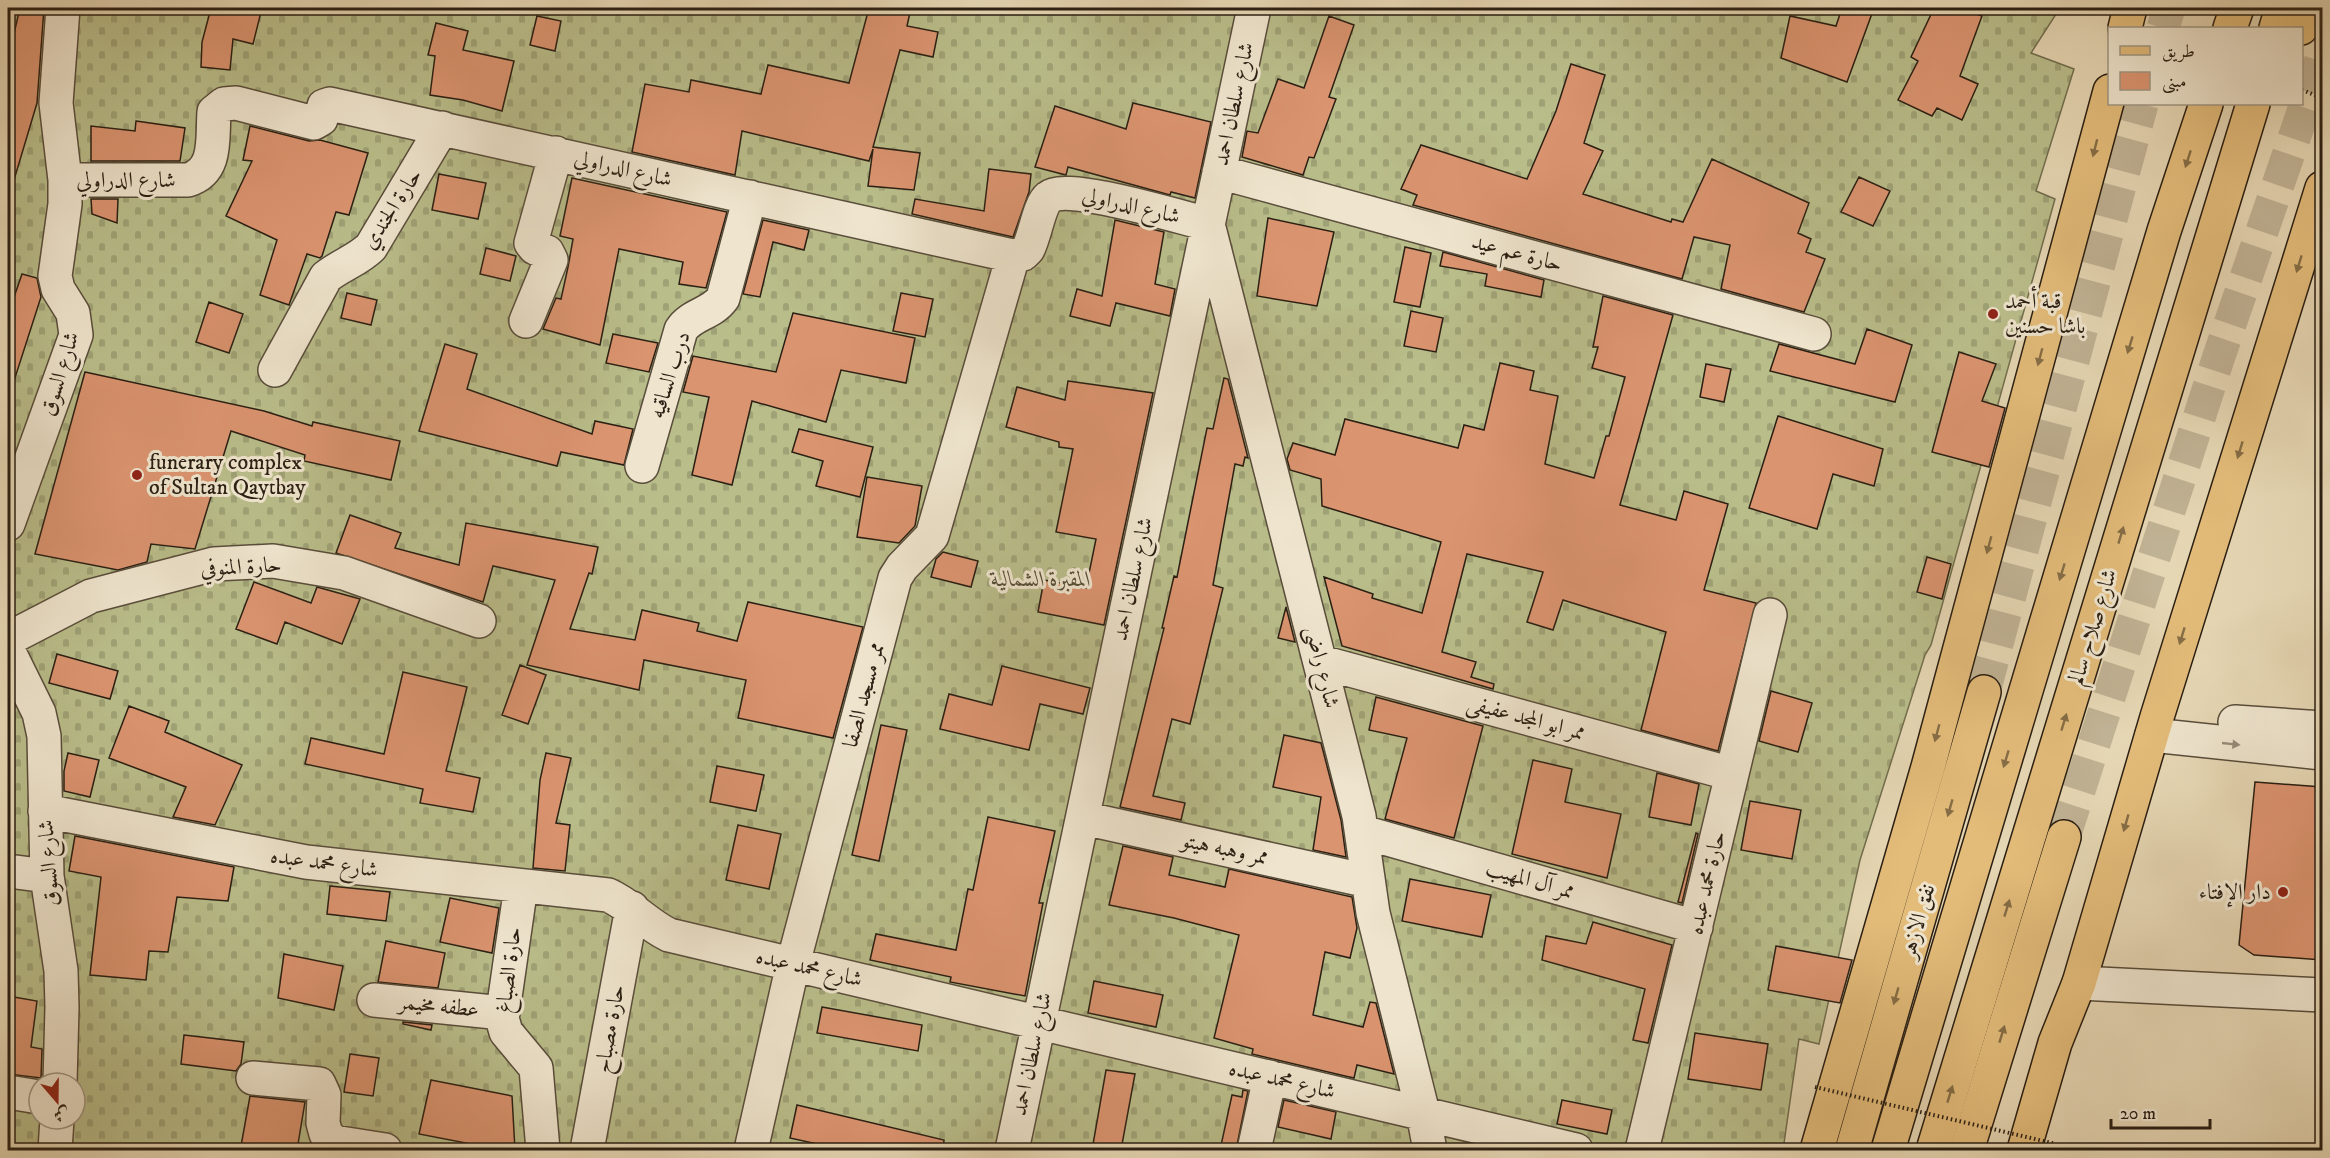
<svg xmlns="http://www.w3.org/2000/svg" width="2330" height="1158" font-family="'IM FELL DW Pica',Amiri,serif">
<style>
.cemetery{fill:url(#cemetery-stones);stroke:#726e4e;stroke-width:1.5;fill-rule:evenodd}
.building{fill:#db9470;stroke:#2a1f13;stroke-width:1.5}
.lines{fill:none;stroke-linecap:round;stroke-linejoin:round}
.major-tunnel{stroke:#c0b294;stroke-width:33;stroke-dasharray:33 16;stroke-linecap:butt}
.minor-casing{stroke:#594d3b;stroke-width:36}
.major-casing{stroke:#2a1f13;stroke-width:36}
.highway-casing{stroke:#2a1f13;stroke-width:36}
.path{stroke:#2a1f13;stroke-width:4;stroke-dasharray:1.5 3;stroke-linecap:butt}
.minor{stroke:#efe5ce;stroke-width:33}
.major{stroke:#e3bc7a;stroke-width:33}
.highway{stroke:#e3bc7a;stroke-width:33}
.path-bridge{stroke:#2a1f13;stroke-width:4;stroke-dasharray:1.5 3;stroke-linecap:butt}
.oneway{fill:#866e46}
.oneway2{fill:#968c7a}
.poi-dot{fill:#8f2418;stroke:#efe5ce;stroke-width:2}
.labels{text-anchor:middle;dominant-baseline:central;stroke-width:6;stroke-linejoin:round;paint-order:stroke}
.street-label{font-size:22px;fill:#2a1f13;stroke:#efe5ce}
.poi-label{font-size:22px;fill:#2a1f13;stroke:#efe5ce;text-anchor:start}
.park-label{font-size:22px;font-style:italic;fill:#554e37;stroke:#efe5ce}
</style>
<defs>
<pattern id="cemetery-stones" width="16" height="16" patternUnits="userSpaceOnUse" patternTransform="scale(1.5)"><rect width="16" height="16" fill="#b9bd8a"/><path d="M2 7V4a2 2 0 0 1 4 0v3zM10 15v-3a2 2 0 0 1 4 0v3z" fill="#9fa276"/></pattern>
</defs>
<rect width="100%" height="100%" fill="#e6d7b4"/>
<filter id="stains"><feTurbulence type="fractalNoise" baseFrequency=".00333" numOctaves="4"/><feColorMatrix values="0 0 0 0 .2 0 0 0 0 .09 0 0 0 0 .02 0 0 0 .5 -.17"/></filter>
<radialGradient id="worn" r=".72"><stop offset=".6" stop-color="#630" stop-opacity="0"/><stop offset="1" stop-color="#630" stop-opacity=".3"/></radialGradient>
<path class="cemetery" d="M8 8H2060L2031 53 2074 69 2036 191 2055 199 1931 645 1925 655 1860 860 1819 1044 1799 1039 1783 1150H8ZM39 1083H75V1119H39Z"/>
<path class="building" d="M20 8H44L37 103 14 180 8 179V59Z
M211 8H262L253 44 233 39 230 70 201 67 202 42Z
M869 8H911L907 26 938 32 933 57 900 50 873 147 920 153 914 190 868 186 873 149 869 161 742 131 735 175 632 152 645 84 689 92 691 80 761 94 768 65 849 83Z
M1842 8H1874L1847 82 1781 58 1790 16 1836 26Z
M1934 8H1960L1982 16 1960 76 1978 84 1962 120 1937 108 1932 116 1898 100 1918 61 1911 57Z
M537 16 561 21 555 51 530 45Z
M1329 16 1354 25 1329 97 1336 99 1314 158 1309 157 1303 175 1242 157 1247 131 1258 133 1278 79 1304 88Z
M436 23 468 31 463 50 514 61 502 111 463 100 430 95 435 56 428 55Z
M1571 64 1605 75 1584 143 1603 151 1583 194 1671 222 1672 219 1683 222 1712 159 1809 203 1798 233 1811 239 1806 252 1825 259 1804 312 1721 289 1730 245 1694 237 1682 279 1413 205 1417 195 1401 189 1421 145 1527 179 1556 111Z
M1133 103 1211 122 1195 198 1171 192 1170 195 1068 167 1066 175 1035 167 1055 106 1126 129Z
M136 121 185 128 180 161H91V126L135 131Z
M250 126 309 141 320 140 368 153 349 215 336 212 322 256 320 258 307 254 289 305 260 295 277 240 226 216 252 161 243 160Z
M989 169 1031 174 1029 192 1013 237 912 214 915 199 984 211Z
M439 174 486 183 478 219 432 210Z
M1859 177 1890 191 1873 226 1841 212Z
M572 178 727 212 706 288 679 284 683 262 619 249 600 345 543 329 556 298 561 299 568 267 573 239 560 236Z
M91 199H118L117 223 92 214Z
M1268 218 1334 232 1317 306 1257 296Z
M763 220 809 230 804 250 773 242 760 297 743 294Z
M1115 220 1164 232 1155 284 1175 289 1170 316 1116 303 1110 326 1070 316 1077 289 1102 296Z
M1405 247 1431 253 1420 307 1394 302Z
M486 248 516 256 510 281 480 274Z
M1443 252 1544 280 1541 297 1485 286 1487 274 1440 266Z
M22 274 37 278 41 297 13 384 8 383V295L14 297Z
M347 293 377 300 371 325 341 318Z
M901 293 933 299 925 337 893 331Z
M1603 296 1673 315 1620 505 1676 520 1684 491 1728 504 1704 590 1756 603 1718 751 1641 730 1666 632 1563 600 1553 630 1527 622 1543 572 1467 554 1442 652 1476 662 1471 677 1494 684 1493 689 1342 646 1324 577 1373 594 1372 598 1422 613 1441 542 1322 506 1321 479 1290 470 1287 459 1293 443 1335 455 1345 419 1458 448 1464 425 1484 430 1500 363 1534 371 1530 390 1558 396 1545 464 1594 478 1606 436H1609L1625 377 1592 368 1598 347H1593Z
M209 302 243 314 229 353 196 342Z
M1411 311 1443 318 1436 352 1404 346Z
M793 313 915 338 906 383 841 370 826 422 752 401 732 485 692 475 709 397 683 392 693 356 776 372Z
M1867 329 1912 345 1895 402 1770 371 1779 344 1855 364Z
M613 334 658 343 649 372 606 363Z
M445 344 477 354 467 389 592 434 595 421 633 429 624 465 561 452 557 466 419 431Z
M1959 352 1996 364 1982 401 2005 408 1989 467 1932 452Z
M1706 364 1731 369 1724 402 1700 397Z
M85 372 264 411 312 426 313 422 400 441 391 480 304 461 305 455 231 431 195 549 151 544 147 562 118 570 35 554Z
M1224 378 1228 379 1248 458 1245 457 1243 466 1235 464 1213 585 1223 588 1190 724 1172 719 1153 796 1185 803 1181 820 1120 807 1164 628H1162L1174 576 1177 577 1207 428 1213 429Z
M1068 381 1153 393 1104 625 1038 612 1044 580 1086 588 1096 539 1056 532 1073 449 1059 447V442L1006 427 1017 387 1065 400Z
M1778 416 1883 449 1874 486 1833 474 1817 529 1749 508Z
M799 429 873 447 860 497 816 486 823 461 792 452Z
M867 477 922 486 915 526 899 543 857 537Z
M350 515 401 533 395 548 459 565 466 523 598 547 592 574 589 573 570 629 635 640 642 610 699 623 697 631 737 641 748 602 863 627 833 738 738 718 746 680 644 660 639 690 527 665 555 580 493 566 483 602 336 553Z
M943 552 978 561 971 587 931 577 936 559Z
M1927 557 1951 564 1942 599 1917 592Z
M254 582 311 603 317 587 360 599 342 644 285 622 277 644 236 629Z
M1286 607 1295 642 1278 638Z
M57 654 118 671 110 699 49 683Z
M520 665 546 675 528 724 502 715Z
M1002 666 1090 688 1083 714 1040 704 1029 750 940 729 949 694 992 705Z
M403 672 467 687 446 771 480 778 473 812 420 803 423 789 305 764 311 738 384 754Z
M1771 691 1812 703 1798 752 1759 741Z
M1376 697 1483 726 1454 838 1385 819 1407 738 1369 730Z
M129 706 169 721 165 732 242 765 215 825 173 817 186 787 109 758Z
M881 725 907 730 879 861 852 855Z
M1284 735 1321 743 1341 820 1346 857 1313 850 1321 797 1273 787Z
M68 753 99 760 90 797 64 791V771Z
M546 753 571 758 556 823 570 825 565 871 533 868 540 780Z
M1533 760 1572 769 1565 802 1621 814 1607 878 1512 854Z
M717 766 764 775 756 811 710 802Z
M1657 773 1699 784 1691 825 1649 817Z
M2255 782 2322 787V960L2254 955 2239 945Z
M1750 801 1801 810 1792 859 1741 850Z
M988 817 1055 831 1039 903H1043L1025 996 950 982 951 977 870 960 876 934 956 950 968 889 973 890Z
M738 825 781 834 769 889 726 880Z
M1696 833 1698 834 1682 903 1678 902Z
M75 836 234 867 228 901 177 897 168 952 149 951 146 980 90 975 101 877 69 871Z
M1123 846 1173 857 1169 875 1225 887 1229 869 1352 897 1357 928 1350 958 1325 952 1313 1015 1363 1027 1370 1002 1376 1003 1394 1074 1357 1065 1354 1078 1345 1076 1252 1054 1253 1049 1214 1038 1239 935 1174 918 1109 905Z
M1410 879 1491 895 1482 937 1402 921Z
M330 886 390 892 386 921 327 914Z
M450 898 499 908 492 953 440 942Z
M1593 922 1672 945 1648 1043 1633 1040 1645 989 1542 960 1546 936 1586 944Z
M386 941 445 953 438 988 378 982Z
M1776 946 1852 960 1840 1003 1768 990Z
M284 954 343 966 334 1010 278 998Z
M1094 981 1163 995 1156 1027 1088 1013Z
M8 996 37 1001 31 1047 42 1049 41 1078 8 1074Z
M822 1007 922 1025 918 1051 817 1033Z
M403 1022 432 1025 431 1030 403 1024Z
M1695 1033 1768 1044 1761 1090 1688 1079Z
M184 1035 244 1042 241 1064 236 1071 181 1064Z
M350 1054 379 1058 373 1096 344 1092Z
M1106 1070 1135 1074 1121 1150H1092Z
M431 1080 512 1096 515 1150H502L419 1134Z
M1243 1090 1248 1091 1236 1150H1220L1232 1095 1242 1097Z
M250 1096 305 1102 297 1150H266L241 1146Z
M1284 1100 1336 1112 1331 1139 1278 1127Z
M1562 1100 1612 1110 1607 1134 1557 1124Z
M797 1105 944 1140 943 1150H844L790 1138Z"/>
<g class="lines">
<path class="major-tunnel" d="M2163 28 2169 8
M1984 692 2142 104
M2064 837 2219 356 2322 57"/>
<g class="minor-casing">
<path id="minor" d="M1219 172 1814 334
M65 180H188C218 171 212 138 214 112L224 104 236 103 314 123 321 119 324 106 330 104 1013 256 1023 254 1028 249C1035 236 1039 205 1049 197 1066 182 1182 218 1208 224L1359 816 1373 913 1423 1113 1430 1150
M526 321 551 260 547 252 535 248 531 243 556 153
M275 370 326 277C341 265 358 260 371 247L442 128
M642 466 681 330C691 314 712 314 723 298L750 197
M8 524 76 335 73 313 58 289 55 276 65 204V180L56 103 63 8
M8 639 91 596 214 564 273 561 344 573 479 621
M8 650 39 713 44 736 47 876 61 971 62 1007 60 1083
M1321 662 1732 774
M2235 722 2322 728
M2152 735 2322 753
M45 811 306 862 608 895C631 905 646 924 669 935L1576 1150
M1083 818 1368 881
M1363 832 1696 927
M8 871 47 876
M521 886 502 1018 506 1032 536 1068 543 1150
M2079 983 2322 995
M374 1000 503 1013
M253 1078 319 1084 324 1095 323 1123 326 1134 334 1142 385 1150
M8 1092 39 1097
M55 1150 57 1119
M587 1150 632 908
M751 1150 793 964 895 578 902 567 932 536 1013 256
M1012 1150 1254 8
M1254 1150 1270 1077
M1642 1150 1770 615"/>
</g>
<g class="major-casing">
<path id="major" d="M2125 28 2130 8
M1817 1150 1928 767 2110 91
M1852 1150 1984 692
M1967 1150 2064 837
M2024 1150 2055 1043 2079 983 2157 717 2322 188"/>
</g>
<g class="highway-casing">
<path id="highway" d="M2230 28 2237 8
M2276 28 2282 8
M2301 28 2309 16 2319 8
M1888 1150 2164 231 2206 104
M1933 1150 2253 104"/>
</g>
<path class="path" d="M2302 90 2322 98"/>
<use href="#minor" class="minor"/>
<use href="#major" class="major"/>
<use href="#highway" class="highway"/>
<path class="path-bridge" d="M1815 1087 2056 1144"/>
</g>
<defs><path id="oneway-solid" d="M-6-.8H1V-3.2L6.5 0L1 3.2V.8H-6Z" transform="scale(1.5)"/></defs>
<g class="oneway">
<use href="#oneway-solid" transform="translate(2095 148) rotate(104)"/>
<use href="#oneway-solid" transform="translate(2188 159) rotate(108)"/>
<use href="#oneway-solid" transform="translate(2299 264) rotate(107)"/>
<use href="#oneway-solid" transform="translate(2130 345) rotate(107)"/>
<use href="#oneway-solid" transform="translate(2040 357) rotate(105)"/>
<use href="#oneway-solid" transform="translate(2240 450) rotate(107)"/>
<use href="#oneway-solid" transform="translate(2121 535) rotate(-73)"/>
<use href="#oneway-solid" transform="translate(1989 545) rotate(105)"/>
<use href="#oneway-solid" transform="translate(2062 572) rotate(107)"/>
<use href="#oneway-solid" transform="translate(2182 636) rotate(107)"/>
<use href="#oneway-solid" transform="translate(2064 722) rotate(-73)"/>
<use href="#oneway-solid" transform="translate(1937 733) rotate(105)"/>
<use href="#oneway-solid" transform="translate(2006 759) rotate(107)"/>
<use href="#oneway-solid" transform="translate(1950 808) rotate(106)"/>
<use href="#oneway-solid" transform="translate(2126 823) rotate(106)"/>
<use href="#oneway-solid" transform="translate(2007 908) rotate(-73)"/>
<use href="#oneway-solid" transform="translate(1896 996) rotate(106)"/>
<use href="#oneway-solid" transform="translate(2002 1034) rotate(-73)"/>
<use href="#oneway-solid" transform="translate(1950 1094) rotate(-73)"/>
</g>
<use class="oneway2" href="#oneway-solid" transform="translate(2231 744) rotate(6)"/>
<g class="poi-dot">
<circle cx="1993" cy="314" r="6"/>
<circle cx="137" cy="475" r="6"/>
<circle cx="2283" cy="892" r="6"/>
</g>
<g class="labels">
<g class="street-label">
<text transform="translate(1234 104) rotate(-78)">شارع سلطان احمد</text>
<text transform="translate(623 169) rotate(13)">شارع الدراولي</text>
<text x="126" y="180">شارع الدراولي</text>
<text transform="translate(1131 206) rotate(13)">شارع الدراولي</text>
<text transform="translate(392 209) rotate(-57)">حارة الجندي</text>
<text transform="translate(1517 253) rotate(15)">حارة عم عيد</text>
<text transform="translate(60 374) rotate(-73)">شارع السوق</text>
<text transform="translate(670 375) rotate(-72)">درب الساقيه</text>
<text transform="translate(241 567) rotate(-3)">حارة المنوفي</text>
<text transform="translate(1133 579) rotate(-78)">شارع سلطان احمد</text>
<text transform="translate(2093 627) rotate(-73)">شارع صلاح سالم</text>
<text transform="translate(1322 667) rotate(76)">شارع راضى</text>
<text transform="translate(864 695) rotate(-75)">ممر مسجد الصفا</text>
<text transform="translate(1526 718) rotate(15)">ممر ابو المجد عفيفى</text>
<text transform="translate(1225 849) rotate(12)">ممر وهبه هيتو</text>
<text transform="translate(49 863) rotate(-94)">شارع السوق</text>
<text transform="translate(324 863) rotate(8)">شارع محمد عبده</text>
<text transform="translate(1530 880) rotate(16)">ممر آل المهيب</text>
<text transform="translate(1707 883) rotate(-77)">حارة محمد عبده</text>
<text transform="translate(1918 921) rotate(-74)">نفق الازهر</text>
<text transform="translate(809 968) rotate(13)">شارع محمد عبده</text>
<text transform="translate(509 970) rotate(-83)">حارة الصباغ</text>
<text transform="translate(439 1006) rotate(6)">عطفه مخيمر</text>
<text transform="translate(610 1029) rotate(-80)">حارة مصباح</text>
<text transform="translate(1032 1054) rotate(-78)">شارع سلطان احمد</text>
<text transform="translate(1282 1080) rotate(13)">شارع محمد عبده</text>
</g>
<g class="poi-label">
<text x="2005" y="301">قبة أحمد<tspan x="2005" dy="25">باشا حسنين</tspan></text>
<text x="149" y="462">funerary complex<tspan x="149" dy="25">of Sultan Qaytbay</tspan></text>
<text x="2271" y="892" text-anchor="end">دار الإفتاء</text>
</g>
<g class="park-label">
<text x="1041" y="579">المقبرة الشمالية</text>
</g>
</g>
<rect width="2330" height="1158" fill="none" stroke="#e6d7b4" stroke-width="30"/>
<rect x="9" y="9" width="2312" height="1140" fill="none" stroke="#2a1f13" stroke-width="3"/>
<rect x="15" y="15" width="2300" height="1128" fill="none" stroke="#2a1f13" stroke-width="1.5"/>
<rect x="2108" y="27" width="195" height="78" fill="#efe5ce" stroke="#a09683" stroke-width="1.5"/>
<rect x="2120" y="46" width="30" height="9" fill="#e3bc7a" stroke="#a09683" stroke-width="1.5"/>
<text x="2162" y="57" font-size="18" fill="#2a1f13">طريق</text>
<rect x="2120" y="72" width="30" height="18" fill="#db9470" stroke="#a09683" stroke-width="1.5"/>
<text x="2162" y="87" font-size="18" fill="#2a1f13">مبنى</text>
<g transform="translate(57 1101) rotate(160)"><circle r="28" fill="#efe5ce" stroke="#a09683" stroke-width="1.5"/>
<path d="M0-4.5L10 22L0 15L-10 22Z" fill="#8f2418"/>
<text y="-9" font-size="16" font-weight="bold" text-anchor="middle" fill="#2a1f13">ش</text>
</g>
<path d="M2111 1119v9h99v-9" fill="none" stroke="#2a1f13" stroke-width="3"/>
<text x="2120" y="1119" font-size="18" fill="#2a1f13" stroke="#efe5ce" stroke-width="4.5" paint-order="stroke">20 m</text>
<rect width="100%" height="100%" filter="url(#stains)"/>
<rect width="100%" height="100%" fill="url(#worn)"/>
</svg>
